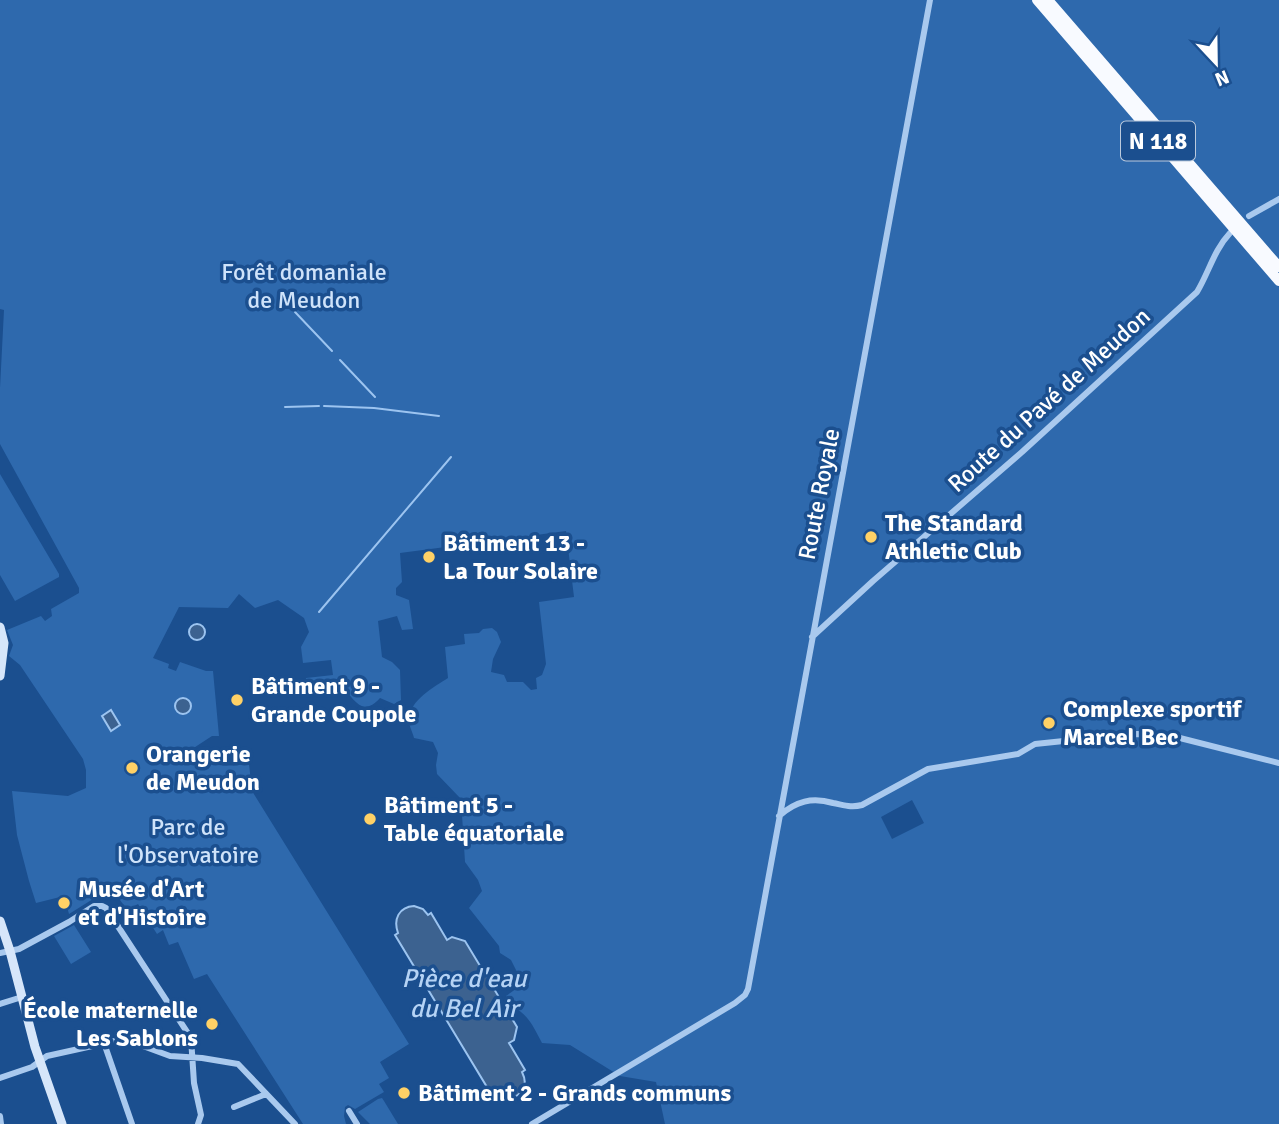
<svg xmlns="http://www.w3.org/2000/svg" width="1279" height="1124" font-family="Signika,sans-serif">
<style>
.green{fill:#2e69ad;fill-rule:evenodd}
.water{fill:#3c6290;stroke:#9cc4f0;stroke-width:2}
.lines{fill:none;stroke-linecap:round;stroke-linejoin:round}
.stream{stroke:#9cc4f0;stroke-width:2}
.minor{stroke:#a9c9ee;stroke-width:6}
.secondary{stroke:#d6e6fa;stroke-width:9}
.trunk{stroke:#f8faff;stroke-width:10}
.poi-dot{fill:#ffd166;stroke:#1b4f8f;stroke-width:2.5}
.labels{text-anchor:middle;dominant-baseline:central;stroke-width:7;stroke-linejoin:round;paint-order:stroke}
.shield{fill:#1b4f8f;stroke:#bbcadd;stroke-width:2}
.shield-label{font-size:23px;font-weight:bold;fill:#fff}
.park-label{font-size:24px;fill:#cfe3fa;stroke:#1b4f8f}
.street-label{font-size:24px;fill:#fff;stroke:#1b4f8f}
.poi-label{font-size:24px;font-weight:bold;fill:#fff;stroke:#1b4f8f;text-anchor:start}
.water-label{font-size:26px;font-style:italic;fill:#b5d3f5;stroke:#1b4f8f}
</style>
<rect width="100%" height="100%" fill="#1b4f8f"/>
<path class="green" d="M0 0H1279V1124H665L656 1082 620 1076 570 1045 542 1043C534 1028 528 1013 511 1006L506 996 523 984 511 960 500 953 499 946 469 908 482 891 478 880 465 862 461 799 437 774 436 765 438 753 433 742 414 738C413 733 409 726 409 721 408 701 434 687 448 678L445 647 465 644 464 634 479 633 483 629 492 628 497 632 501 642 493 659 491 672 504 675 507 682H523L531 690 537 689 536 678 542 675 546 664 539 602 574 597 566 531 400 553 402 582 396 588V595L409 600 413 629 402 630 397 616 378 621 382 657 392 662 400 670 401 700 394 704 380 698C362 718 354 699 341 685L307 689 306 678 333 675 331 660 303 663 301 647 309 632 304 618 278 600 255 608 239 594 228 608 179 607 153 658 169 664 168 668 176 671 180 662 206 671H213L219 736H212L189 751C209 769 225 766 249 764L252 791 409 1044 380 1062 389 1078 379 1084 384 1092 355 1109 348 1105 345 1107 344 1116 346 1124H303L207 974 194 979 178 942 169 945 163 930 157 934 138 904 127 910 118 897 113 900 109 895 101 899H93L69 914 64 896 36 903 29 881 17 835 12 791 68 796 86 788V770L83 759 20 665 9 656 13 645 7 630 41 616 45 621 52 616 51 609 79 593V588L0 444V388L4 310 0 309ZM912 800 924 823 892 839 881 817Z
M0 474 59 574V577L15 601 0 575Z
M74 925 91 952 71 964 54 936Z
M382 1098 384 1101 398 1124H370L358 1112 378 1099Z"/>
<path class="water" d="M189 632a8 8 0 1 1 16 0a8 8 0 1 1-16 0Z
M175 706a8 8 0 1 1 16 0a8 8 0 1 1-16 0Z
M111 710 120 725 111 731 102 716Z
M414 906 423 909 428 915 431 913 447 940 452 937 465 941 517 1027 514 1040 509 1043 525 1070 522 1072C527 1082 525 1091 515 1097L503 1098 493 1090 490 1092 395 935 398 933C393 919 399 907 414 906Z"/>
<g class="lines">
<path class="stream" d="M295 312 332 351
M340 360 375 397
M324 406 374 408 439 416
M285 407 319 406
M319 612 451 457"/>
<path class="minor" d="M1249 216 1279 199
M812 637 873 581 1022 452 1197 292C1209 272 1214 250 1230 233
M779 816C796 801 812 797 833 803 844 805 851 808 862 805L928 769 1018 754 1035 744 1083 739 1137 734 1168 735 1279 763
M0 953 19 949 69 922 94 906H102L106 908 191 1038 194 1083 201 1115 198 1124
M0 1004 22 997
M104 1043 132 1124
M0 1078 32 1067 47 1056 124 1039 170 1056 202 1058 238 1064 295 1124
M234 1107 266 1094
M349 1111 357 1124
M0 1116 1 1124
M532 1124 735 1003 745 995 748 989 930 0"/>
<path class="secondary" d="M0 627 4 643 0 676
M0 921 10 951 35 1047 62 1124"/>
<path class="trunk" d="M1037 0 1279 281
M1048 0 1279 267"/>
</g>
<g class="poi-dot">
<circle cx="871" cy="537" r="7"/>
<circle cx="429" cy="557" r="7"/>
<circle cx="237" cy="700" r="7"/>
<circle cx="1049" cy="723" r="7"/>
<circle cx="132" cy="768" r="7"/>
<circle cx="370" cy="819" r="7"/>
<circle cx="64" cy="903" r="7"/>
<circle cx="212" cy="1024" r="7"/>
<circle cx="404" cy="1093" r="7"/>
</g>
<g class="labels">
<rect class="shield" x="1121" y="121.5" width="74" height="39" rx="5"/>
<g class="shield-label">
<text x="1158" y="141">N 118</text>
</g>
<g class="park-label">
<text x="304" y="272">Forêt domaniale<tspan x="304" dy="28">de Meudon</tspan></text>
<text x="188" y="827">Parc de<tspan x="188" dy="28">l'Observatoire</tspan></text>
</g>
<g class="street-label">
<text transform="translate(1049 400) rotate(-42)">Route du Pavé de Meudon</text>
<text transform="translate(819 494) rotate(-79)">Route Royale</text>
</g>
<g class="poi-label">
<text x="885" y="523">The Standard<tspan x="885" dy="28">Athletic Club</tspan></text>
<text x="443" y="543">Bâtiment 13 -<tspan x="443" dy="28">La Tour Solaire</tspan></text>
<text x="251" y="686">Bâtiment 9 -<tspan x="251" dy="28">Grande Coupole</tspan></text>
<text x="1063" y="709">Complexe sportif<tspan x="1063" dy="28">Marcel Bec</tspan></text>
<text x="146" y="754">Orangerie<tspan x="146" dy="28">de Meudon</tspan></text>
<text x="384" y="805">Bâtiment 5 -<tspan x="384" dy="28">Table équatoriale</tspan></text>
<text x="78" y="889">Musée d'Art<tspan x="78" dy="28">et d'Histoire</tspan></text>
<text x="198" y="1010" text-anchor="end">École maternelle<tspan x="198" dy="28">Les Sablons</tspan></text>
<text x="418" y="1093">Bâtiment 2 - Grands communs</text>
</g>
<g class="water-label">
<text x="464" y="979">Pièce d'eau<tspan x="464" dy="30">du Bel Air</tspan></text>
</g>
</g>
<g transform="translate(1216 63) rotate(158)" stroke="#1b4f8f" stroke-width="5" paint-order="stroke">
<path d="M0-5L12 26L0 18L-12 26Z" fill="#ffffff"/>
<text y="-10" font-size="19" font-weight="bold" text-anchor="middle" fill="#ffffff">N</text>
</g>
</svg>
